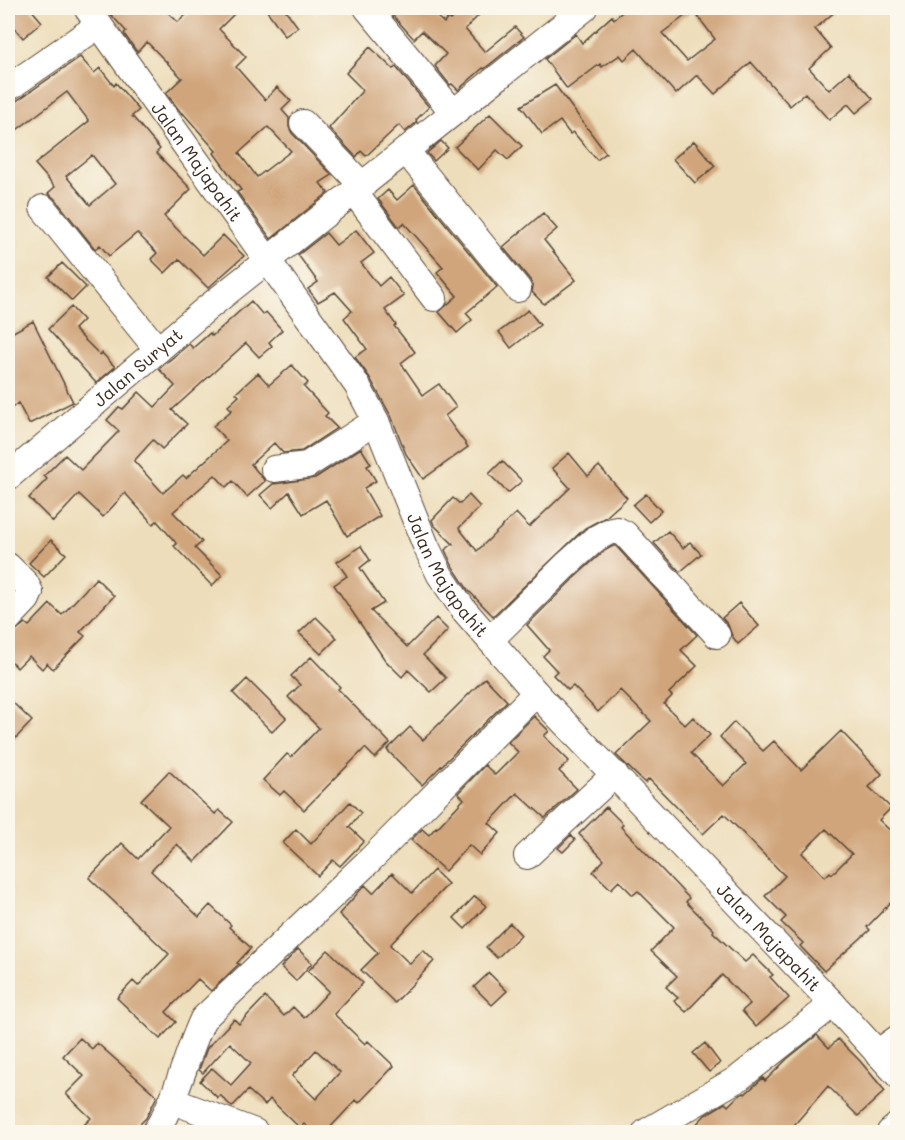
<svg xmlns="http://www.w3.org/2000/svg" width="905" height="1140" font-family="Mali,sans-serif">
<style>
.building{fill:#d0a57c;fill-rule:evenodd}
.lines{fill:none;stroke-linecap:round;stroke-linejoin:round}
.minor-casing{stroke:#564535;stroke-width:28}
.minor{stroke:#fff;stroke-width:26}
.labels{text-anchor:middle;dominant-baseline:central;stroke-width:4.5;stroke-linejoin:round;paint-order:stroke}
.street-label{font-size:18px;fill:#3b2a1e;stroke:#fbf7ec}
</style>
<rect width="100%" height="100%" fill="#fbf7ec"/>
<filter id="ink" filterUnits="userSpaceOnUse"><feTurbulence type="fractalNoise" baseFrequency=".0167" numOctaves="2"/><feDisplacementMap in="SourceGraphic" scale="12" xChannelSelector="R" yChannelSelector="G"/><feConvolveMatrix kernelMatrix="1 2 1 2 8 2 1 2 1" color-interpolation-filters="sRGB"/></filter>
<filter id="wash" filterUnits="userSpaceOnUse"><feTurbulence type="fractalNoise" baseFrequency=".008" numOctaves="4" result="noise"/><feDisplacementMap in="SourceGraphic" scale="24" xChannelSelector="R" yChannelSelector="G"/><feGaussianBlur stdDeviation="1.35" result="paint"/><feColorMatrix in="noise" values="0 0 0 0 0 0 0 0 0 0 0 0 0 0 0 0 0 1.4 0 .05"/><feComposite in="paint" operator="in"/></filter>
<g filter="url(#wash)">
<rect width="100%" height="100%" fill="#edddba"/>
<g id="blocks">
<path class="building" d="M8 8H30L42 22 23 38 8 20Z
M105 8H163L178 22 194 8H240L219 29 246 57 236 67 265 100 277 87 291 101 282 110 289 118V127L292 133 332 175 320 183 328 193 271 239 237 192 241 190 214 153 216 151 183 113 182 114 166 93 182 78 147 42 137 52 124 34 126 31ZM268 127 291 151 257 177 239 153Z
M265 8H284L298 27 285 36Z
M386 8H427L444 23 448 18 450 20 463 8H486L465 29 485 52 515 27 524 37 484 69 483 68 458 90 452 84 450 85 435 66 446 54 422 31 414 39Z
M627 8H839L815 29 831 48 809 68 829 90 849 72 873 99 856 113 848 104 829 120 805 93 790 106 751 62 715 94 697 75 676 94 636 49 624 60 620 55 602 67 600 64 567 89 545 59 576 34 582 43 612 16 614 19ZM693 10 715 39 687 61 662 33Z
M370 47 393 69 396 67 429 107 416 120 417 122 405 132 399 125 366 156 361 151 356 157 329 128 363 90 346 73Z
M80 57 94 73 100 68 114 86 116 83 139 110 132 116 160 149 156 153 191 189 164 216 203 255 223 235 244 256 208 288 179 259 165 273 151 259 157 253 137 233 109 256 100 245 95 249 55 199 48 193 55 187 35 164 89 121 67 92 14 132 8 124V107ZM92 155 115 184 90 205 66 176Z
M555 85 606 153 597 160 573 132 570 134 560 121 542 134 521 106Z
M490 114 522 146 508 160 497 150 478 170 455 147Z
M441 141 448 148 434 161 427 153Z
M694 141 715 166 695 183 673 159Z
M414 185 497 287 466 313 472 320 457 333 439 312 457 296 437 272 443 267 404 223 399 227 378 199 388 190 397 200Z
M543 213 557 229 544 240 576 280 544 304 532 292 533 286 530 280 503 247Z
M356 230 374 253 361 263 379 286 389 277 404 296 385 310 396 325 394 326 415 352 401 363 423 395 439 384 456 407 445 416 468 447 423 479 406 454 392 418 370 378 355 357 367 349 344 318 352 311 335 292 318 302 308 289 318 282 298 255 326 233 336 245Z
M62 263 86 287 72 301 48 277Z
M251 301 263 315 266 312 282 330 269 342 272 346 259 357 246 343 172 410 187 424 162 449 153 440 134 461 163 493 183 475 186 478 227 441 213 426 232 410 228 406 239 396 236 393 258 373 269 385 292 365 308 383 304 387 328 413 325 416 337 428 302 451 283 453 274 443 251 464 265 481 247 497 233 481 226 487 215 475 173 512 202 542 195 548 222 575 212 586 174 546 177 544 157 521 153 524 125 493 103 517 79 494 53 522 29 498 47 479 44 476 65 455 81 470 119 431 107 420 119 407 123 409 139 392 155 407 175 386 159 369 189 344 193 348 210 333 212 336Z
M71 307 83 320 74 329 100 355 102 353 115 367 96 383 48 329Z
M528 310 540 325 511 348 499 332Z
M33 321 73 402 29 424 18 403 8 411V335Z
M361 448 371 464 367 466 376 481 364 488 380 516 347 536 326 500 303 514 289 492 272 508 260 495 273 484 315 478Z
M569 453 588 476 599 466 627 498 606 517 585 528 493 616 468 590 453 567 445 550 453 544 434 525 432 520 453 498 460 504 469 495 480 507 459 528 477 551 516 513 529 527 570 488 552 468Z
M502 461 522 481 508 493 489 474Z
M646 494 661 511 649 522 633 505Z
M668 531 683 548 690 542 701 554 680 572 654 543Z
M51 540 66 554 44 577 29 563Z
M361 546 370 560 360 568 384 603 371 611 407 647 436 618 448 630 423 655 446 678 431 692 408 670 402 677 385 660 334 585 347 576 337 562Z
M613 546H616L697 635 681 650 697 666 669 693 672 696 664 704 685 725 693 717 710 735 691 753 723 786 746 764 720 737 734 722 763 751 774 741 801 770 841 731 882 774 869 787 891 808 879 820 897 837V896L867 927 870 930 824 971 800 946 803 943 781 922 786 917 765 896 785 876 724 814 703 834 649 779 645 783 616 755 651 721 620 690 598 712 573 686 568 690 553 675 557 671 543 656 549 650 527 625 575 577 604 551ZM826 829 852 854 832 874 830 872 825 877 802 853Z
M96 578 114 596 80 632 85 636 53 669 47 663 42 669 29 656 17 668 8 658V638L12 633 25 623 29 626 50 604 62 615Z
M739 603 759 626 738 644 732 636 728 625 722 618Z
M316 617 337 638 321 654 299 633Z
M311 657 340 687 338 689 390 743 375 758 365 748 304 810 284 791 280 795 263 780 287 754 291 757 319 728 288 697 300 685 291 676Z
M485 678 507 701 422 785 387 750 410 727 423 740Z
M247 679 286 718 272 732 233 693Z
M8 698 32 721 15 739 8 732Z
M534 716 549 731 544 736 569 761 559 771 577 789 545 818 517 793 489 823 500 833 480 855 469 845 445 871 411 840 422 829 429 835 436 827 437 828 464 799 458 793 485 765 495 775 518 752 508 742Z
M169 771 215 814 219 810 233 822 195 862 177 844 151 871 199 917 210 905 231 925 229 927 251 948 237 963 239 964 211 991 198 979 166 1012 176 1022 160 1039 117 998 133 981 138 986 169 954 89 878 122 843 138 859 169 826 141 800Z
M350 802 361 813 349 827 364 841 340 866 333 860 318 876 283 843 296 829 311 844Z
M606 807 623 824 621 827 689 898 686 902 714 930 713 932 745 962 753 955 773 975 770 977 789 998 756 1027 742 1011 750 1004 722 975 686 1012 674 1001 678 998 666 987 677 976 651 951 674 927 638 891 633 895 619 881 611 889 593 872 604 860 579 834Z
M571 835 575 840 563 852 558 848Z
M434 870 448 884 390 945 410 964 423 950 434 961 395 1003 361 970 378 953 339 914 365 885 373 893 392 873 412 893Z
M475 896 486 906 465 929 454 918Z
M510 923 521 935 497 958 486 947Z
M298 949 312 963 296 981 281 967Z
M328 950 363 983 334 1014 365 1044 368 1041 394 1066 359 1103 356 1100 326 1132H313L304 1124 300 1128 270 1099 265 1105 248 1090 232 1107 220 1095 218 1098 200 1081 212 1068 231 1085 251 1063 230 1043 203 1073 199 1070 207 1048 234 1019 239 1024 265 997 284 1016 293 1007 304 1018 329 991 308 971ZM316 1050 340 1072 316 1099 292 1076Z
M489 973 507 991 492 1005 474 987Z
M817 1035 829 1048 838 1039 860 1061 885 1091 858 1116 828 1086 788 1132H689L705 1115 725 1103 728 1106 738 1096 744 1093 745 1094 763 1078 765 1081 787 1059Z
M80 1038 92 1049 97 1043 157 1096 146 1118 132 1132H77L91 1118 66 1094 84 1076 63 1056Z
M705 1043 720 1063 709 1072 693 1053Z"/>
</g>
</g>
<g filter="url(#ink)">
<use href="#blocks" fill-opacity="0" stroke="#564535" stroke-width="1.5"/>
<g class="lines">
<g class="minor-casing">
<g id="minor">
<path id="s1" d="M87 8 357 385 376 421 426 546 440 575 463 609 536 693 833 1004 898 1075"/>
<path d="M367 8 453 112"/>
<path d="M8 88 99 25"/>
<path d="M303 123 363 186"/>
<path d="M406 151 518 289"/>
<path d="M354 192 434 298"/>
<path d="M43 208 158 350"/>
<path d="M274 469 307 465 376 421"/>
<path id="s2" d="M8 477 206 309 585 8"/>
<path d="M8 566 26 584 30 592 27 599 8 619"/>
<path d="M490 640 565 566 595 539 608 532 617 530 625 534 717 635"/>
<path d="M527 856 615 774"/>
<path d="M877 1053 898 1038"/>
<path d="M173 1101 255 1132"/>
<path d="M155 1132C178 1098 185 1057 203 1019L371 859 536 693"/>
<path d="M646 1132 739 1078 833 1004"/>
<path d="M890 1132 898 1125"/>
</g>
</g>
<use href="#minor" class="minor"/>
</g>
</g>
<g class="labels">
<g class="street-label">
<text stroke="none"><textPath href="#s1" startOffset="189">Jalan Majapahit</textPath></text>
<text stroke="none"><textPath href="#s2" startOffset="170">Jalan Suryat</textPath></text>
<text stroke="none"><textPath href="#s1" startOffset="675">Jalan Majapahit</textPath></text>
<text stroke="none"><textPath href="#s1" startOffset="1161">Jalan Majapahit</textPath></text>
</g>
</g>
<rect width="905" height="1140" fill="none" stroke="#fbf7ec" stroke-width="30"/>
</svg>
